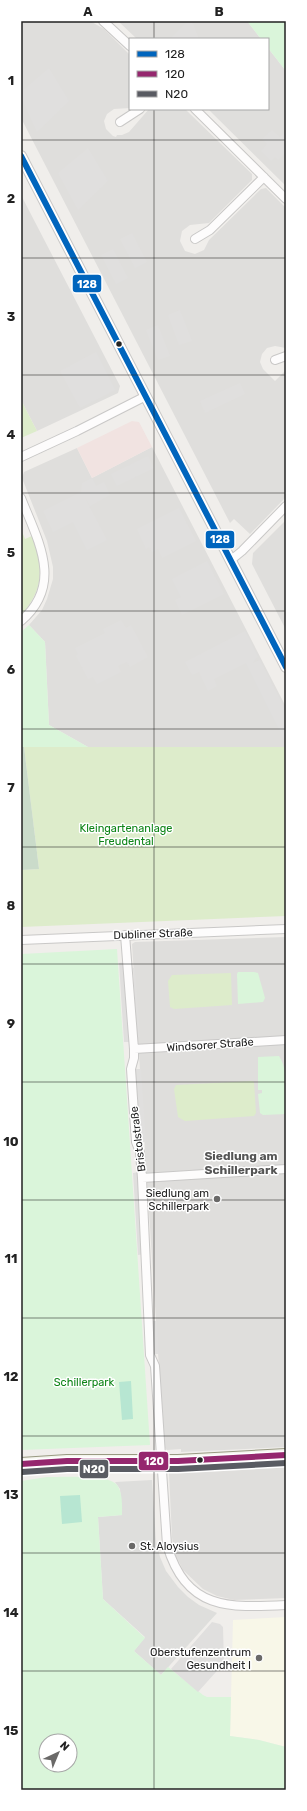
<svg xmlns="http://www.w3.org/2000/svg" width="307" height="1811" font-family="Rubik,sans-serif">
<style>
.residential{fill:#dfdedc}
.commercial{fill:#f1e3e1}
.education{fill:#f8f7e8}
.religious{fill:#dededc}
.grass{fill:#ddeccb}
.cemetery{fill:#cadbca}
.park{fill:#daf5da;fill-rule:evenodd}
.pitch{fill:#b7e6d2}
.parking{fill:#e0dfde}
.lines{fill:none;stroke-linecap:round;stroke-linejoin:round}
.minor-casing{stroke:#c9c8c7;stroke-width:10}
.tertiary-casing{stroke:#c9c8c7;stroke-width:12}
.secondary-casing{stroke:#999a82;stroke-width:14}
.minor{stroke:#fdfcfc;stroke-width:8}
.tertiary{stroke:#fdfcfc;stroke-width:10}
.secondary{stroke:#f4f4ed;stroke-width:12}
.bus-1-casing{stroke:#fff;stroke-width:9}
.bus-2-casing{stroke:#fff;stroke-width:9}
.bus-3-casing{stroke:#fff;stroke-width:9}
.bus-1{stroke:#0065bd;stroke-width:6}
.bus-2{stroke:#95276e;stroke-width:6}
.bus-3{stroke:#595b62;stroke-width:6}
.grid{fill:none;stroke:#222;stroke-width:1;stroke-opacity:0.55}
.bus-dot{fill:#222;stroke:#fff;stroke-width:1.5}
.poi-dot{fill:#6a6968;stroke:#fff;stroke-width:1.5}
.labels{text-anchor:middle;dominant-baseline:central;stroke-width:3;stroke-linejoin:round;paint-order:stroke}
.park-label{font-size:11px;fill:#0c8416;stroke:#fff}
.street-label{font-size:11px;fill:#222;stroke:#fff}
.poi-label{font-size:11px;fill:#222;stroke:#fff;text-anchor:end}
.neighbourhood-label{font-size:12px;font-weight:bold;fill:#555;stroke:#fff}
.line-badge{stroke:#fff;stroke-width:1.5}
.badge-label{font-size:11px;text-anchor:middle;font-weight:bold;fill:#fff}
.neatline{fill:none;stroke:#222;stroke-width:1.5}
.grid-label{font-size:13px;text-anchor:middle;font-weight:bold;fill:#222}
</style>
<rect width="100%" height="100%" fill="#f0eeeb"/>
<path class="residential" d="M31 21H90L104 29 130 55V108L114 109 107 114 104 121 106 129 113 136 116 137 117 135H122L129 132 149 109H185L252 174V180L209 223 190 225 182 231 180 241 185 251 195 254 204 250 209 240 261 189 266 188 286 208V348L275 346 267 348 262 354 260 362 263 369 275 381 286 370V497L250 534 234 519 230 523 21 118V23Z
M118 21H247L261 39H137Z
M268 48 286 71V186L208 109H268Z
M21 195 120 386 118 393 37 431 21 400Z
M152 447 286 707V747H88L49 725 45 642 29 625 42 610 47 599 53 579V567L47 541 22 478 24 472 77 448 92 478Z
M286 520V627L285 628 252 564 253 553Z
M286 937V1447L181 1452V1449L167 1450 164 1447 132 944 135 942Z
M286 1463V1598L234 1600 217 1596 203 1589 183 1570 174 1552 172 1537 169 1473 182 1472V1468Z"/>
<path class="commercial" d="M132 421 139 422 152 447 92 478 77 448Z"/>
<path class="education" d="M286 1617V1747L259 1740 230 1736 233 1620Z"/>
<path class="religious" d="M152 1480 156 1542 160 1557 166 1571 178 1587 188 1597 199 1605 217 1613 161 1675 134 1651 145 1637 103 1599 98 1517 122 1515 120 1489 115 1482Z"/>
<path class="grass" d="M21 400 37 431 21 438Z
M21 529 25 539 32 536C44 569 44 588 21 616Z
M24 747H286V916L21 927V870L39 869Z
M231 973 232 1005 174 1009 170 1007 168 981 172 975Z
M252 1081 254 1082 256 1113 254 1116 185 1121 178 1117 174 1089 176 1085Z"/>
<path class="cemetery" d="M21 747H24L39 869 21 870Z"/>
<path class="park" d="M247 21H286V71L268 48V39H261Z
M29 625 45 642 49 725 88 747H21V632Z
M117 949 150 1445 21 1450V954Z
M238 972H254L258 973 265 998 263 1002 238 1004 237 974Z
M279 1056C289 1071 286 1096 286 1114L263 1115 260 1113 258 1094 262 1093V1090H258V1057Z
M47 1477C61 1477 110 1474 117 1485 123 1493 122 1506 122 1515L98 1517 103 1599 145 1638 134 1651 161 1675 168 1667 203 1695 207 1697H231L230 1736 259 1740 286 1747V1790H21V1481ZM46 1741H70V1765H46Z"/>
<path class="pitch" d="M131 1381 133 1419 122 1420 119 1382Z
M80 1495 82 1522 62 1524 60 1496Z"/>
<path class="parking" d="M188 21H192L199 39H170Z
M49 68 69 101 37 132 21 97V92Z
M272 130 280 137 285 132 286 133V152L278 160 275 157 271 161 261 151 267 144 262 139Z
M88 148 108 181 78 210 58 173Z
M132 233 147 262 135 268 120 239Z
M113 249 128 278 116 284 101 255Z
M180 310 192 341 179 345 168 315Z
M158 325 170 356 158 360 146 330Z
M96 352 115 390 80 408 60 371Z
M240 383 245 394 205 413 200 401Z
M148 456 154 468 117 486 111 474Z
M92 478 96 486 104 482 110 495 90 506 84 496 107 540 87 550 73 522 53 532 43 511 81 492 82 483Z
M179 508 196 541 162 558 158 549 152 552 149 547 146 549 137 529Z
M207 561 224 594 182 615 175 600 181 597 172 579Z
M121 620 126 628 131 625 148 657 130 667 127 662 118 666 121 672 97 684 93 677 88 679 76 656 78 654 75 648 105 633 103 629Z
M245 631 258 657 255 659 253 663 260 660 286 711V743L246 663 214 679 217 686 208 691 199 672 192 675 185 662Z
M126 962 131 1042H124L119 963Z
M133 968H135L140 1037H137Z
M134 1069H141L146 1142H139Z
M139 1172 145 1254 138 1255 133 1173Z
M151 1321H157L159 1354H153Z
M212 1622 220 1624 223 1627 224 1663 198 1692 171 1669Z"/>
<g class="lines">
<g class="minor-casing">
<path id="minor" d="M103 21 130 46
M195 109 286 199
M120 122 140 109
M195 239 210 230 264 177
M275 360 286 356
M21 457 77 431 146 396
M21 498C38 541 64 584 21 621
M231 560 242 551 286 506
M125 935 134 1049V1058L131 1069 136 1142 140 1152 142 1178 150 1355 155 1366 167 1545C186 1610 228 1608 286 1605
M21 940 286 929
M134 1049 286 1040
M142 1178 286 1169"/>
</g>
<g class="tertiary-casing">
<path id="tertiary" d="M21 156 286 667"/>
</g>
<g class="secondary-casing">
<path id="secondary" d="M21 1464 67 1461H178L286 1455"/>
</g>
<use href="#minor" class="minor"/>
<use href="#tertiary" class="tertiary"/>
<use href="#secondary" class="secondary"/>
<g class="bus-1-casing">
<path id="bus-1" d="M21 156 286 667"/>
</g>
<g class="bus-2-casing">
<path id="bus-2" d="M21 1464 67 1461H178L286 1455"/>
</g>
<g class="bus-3-casing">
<path id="bus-3" d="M22 1472 67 1469H178L286 1463"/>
</g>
<use href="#bus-1" class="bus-1"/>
<use href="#bus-2" class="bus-2"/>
<use href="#bus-3" class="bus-3"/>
</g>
<path class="grid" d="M154 21V39M154 109V1790M21 140H286M21 258H286M21 375H286M21 493H286M21 611H286M21 729H286M21 847H286M21 964H286M21 1082H286M21 1200H286M21 1318H286M21 1436H286M21 1553H286M21 1671H286"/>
<g class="bus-dot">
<circle cx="119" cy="344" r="3.5"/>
<circle cx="200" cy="1460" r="3.5"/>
</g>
<g class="poi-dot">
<circle cx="217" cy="1199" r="4"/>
<circle cx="132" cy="1546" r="4"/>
<circle cx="259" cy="1658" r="4"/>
</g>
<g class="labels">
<g class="park-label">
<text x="126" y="828">Kleingartenanlage<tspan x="126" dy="13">Freudental</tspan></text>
<text x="84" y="1382">Schillerpark</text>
</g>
<g class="street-label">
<text transform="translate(153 934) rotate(-2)">Dubliner Straße</text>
<text transform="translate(210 1045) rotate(-4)">Windsorer Straße</text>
<text transform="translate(138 1139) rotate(-97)">Bristolstraße</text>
</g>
<g class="poi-label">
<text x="209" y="1193">Siedlung am<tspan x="209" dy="13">Schillerpark</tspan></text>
<text x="140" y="1546" text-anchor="start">St. Aloysius</text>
<text x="251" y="1652">Oberstufenzentrum<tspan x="251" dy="13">Gesundheit I</tspan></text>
</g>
<g class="neighbourhood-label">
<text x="241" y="1156">Siedlung am<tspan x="241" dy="14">Schillerpark</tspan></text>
</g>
</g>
<g class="line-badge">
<rect x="72" y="274" width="30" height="19" rx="4" fill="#0065bd"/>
<rect x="205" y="530" width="30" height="19" rx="4" fill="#0065bd"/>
<rect x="138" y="1451" width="31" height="20" rx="4" fill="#95276e"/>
<rect x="79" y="1459" width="30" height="20" rx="4" fill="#595b62"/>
</g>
<g class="badge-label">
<text x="87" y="288">128</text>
<text x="220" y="543">128</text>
<text x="154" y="1465">120</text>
<text x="94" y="1473">N20</text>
</g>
<rect width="307" height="1811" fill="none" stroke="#ffffff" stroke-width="44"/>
<rect x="129" y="38" width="140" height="72" fill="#ffffff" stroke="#a7a7a7"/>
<rect x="137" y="51" width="20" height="6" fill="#0065bd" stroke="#a7a7a7"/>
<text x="165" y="58" font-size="12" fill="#222222">128</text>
<rect x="137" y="71" width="20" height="6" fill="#95276e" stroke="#a7a7a7"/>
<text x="165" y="78" font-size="12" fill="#222222">120</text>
<rect x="137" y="91" width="20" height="6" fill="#595b62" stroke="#a7a7a7"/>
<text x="165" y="98" font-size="12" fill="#222222">N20</text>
<g transform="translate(58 1753) rotate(44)"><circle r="19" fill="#ffffff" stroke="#a7a7a7"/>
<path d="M0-3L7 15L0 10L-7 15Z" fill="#6a6968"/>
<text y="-6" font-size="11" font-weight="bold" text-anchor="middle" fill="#222222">N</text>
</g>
<rect x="22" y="22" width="263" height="1767" class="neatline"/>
<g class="grid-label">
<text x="88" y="16">A</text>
<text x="219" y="16">B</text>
<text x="11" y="85">1</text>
<text x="11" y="203">2</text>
<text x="11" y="321">3</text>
<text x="11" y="439">4</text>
<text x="11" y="557">5</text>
<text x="11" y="674">6</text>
<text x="11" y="792">7</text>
<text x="11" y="910">8</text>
<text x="11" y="1028">9</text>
<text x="11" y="1146">10</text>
<text x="11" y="1263">11</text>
<text x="11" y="1381">12</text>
<text x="11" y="1499">13</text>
<text x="11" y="1617">14</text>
<text x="11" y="1735">15</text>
</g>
</svg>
